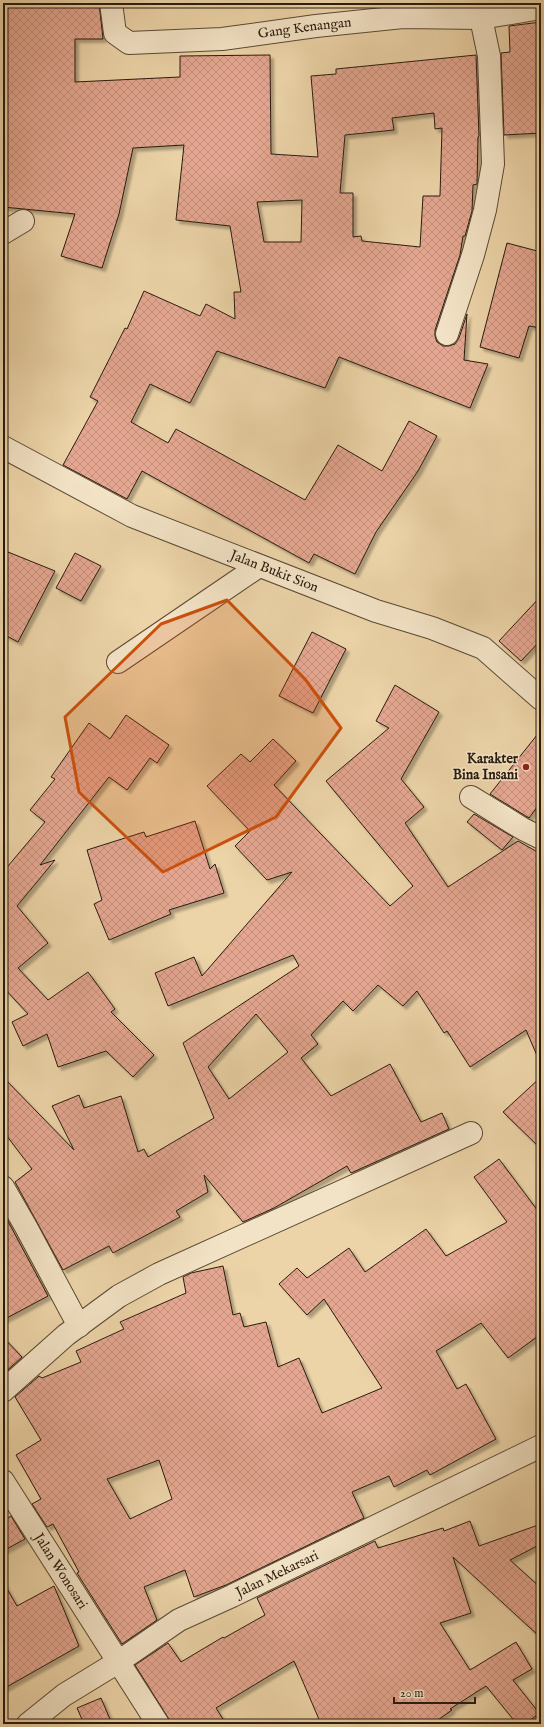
<svg xmlns="http://www.w3.org/2000/svg" width="544" height="1727" font-family="'IM FELL English',serif">
<style>
.building{fill:url(#building-cross-hatch);stroke:#291b0e;fill-rule:evenodd;filter:url(#shadow)}
.lines{fill:none;stroke-linecap:round;stroke-linejoin:round}
.minor-casing{stroke:#5a4934;stroke-width:24}
.tertiary-casing{stroke:#5a4934;stroke-width:24}
.minor{stroke:#f3e3c6;stroke-width:22}
.tertiary{stroke:#f3e3c6;stroke-width:22}
.marked{fill:#cb500c;fill-opacity:0.2;stroke:#cb500c;stroke-width:3;stroke-linejoin:round}
.poi-dot{fill:#8f2418;stroke:#f3e3c6;stroke-width:1.5}
.labels{text-anchor:middle;dominant-baseline:central;stroke-width:3;stroke-linejoin:round;paint-order:stroke}
.street-label{font-size:14px;fill:#291b0e;stroke:#f3e3c6}
.poi-label{font-size:14px;font-weight:bold;fill:#291b0e;stroke:#f3e3c6;text-anchor:end}
</style>
<defs>
<pattern id="building-cross-hatch" width="8" height="8" patternUnits="userSpaceOnUse"><rect width="8" height="8" fill="#e5a791"/><path d="M0 0l8 8M0 8l8-8" fill="none" stroke="#c48f7c"/></pattern>
<filter id="shadow"><feDropShadow dx="3.5" dy="3.5" stdDeviation="1" flood-color="#0004"/></filter>
</defs>
<rect width="100%" height="100%" fill="#ecd4a8"/>
<filter id="stains"><feTurbulence type="fractalNoise" baseFrequency=".005" numOctaves="4"/><feColorMatrix values="0 0 0 0 .2 0 0 0 0 .09 0 0 0 0 .02 0 0 0 .5 -.17"/></filter>
<radialGradient id="worn" r=".72"><stop offset=".6" stop-color="#630" stop-opacity="0"/><stop offset="1" stop-color="#630" stop-opacity=".3"/></radialGradient>
<path class="building" d="M3 3H99L103 39H75V82L180 77V56L270 55 271 154 318 157 311 76 336 74V69L476 55 479 136 478 137 477 184 473 185 472 211 465 236H463L460 255 435 330V336L437 342 443 346H449L455 344 459 338 467 314 464 360 488 364 470 408 339 357 325 388 217 351 190 403 150 384 131 422 168 443 176 429 305 500 338 445 382 471 409 421 437 436 418 471 376 532 355 574 314 554 309 563 142 471 127 499 63 465 98 401 90 397 125 328 127 329 144 291 200 316 206 304 235 319 234 292H241L230 226 176 220 184 145 133 148 119 214 102 268 61 256 75 214 3 207ZM434 113 435 129 442 128 440 196H423L420 247 362 241 361 236 353 237V193H340L345 135 394 130 392 118ZM302 200 301 242H264L257 202Z
M541 22V133L504 135 501 53 510 52 509 26Z
M507 243 541 252V328L529 326 519 358 480 347Z
M3 550 55 571 18 642 3 634Z
M75 553 101 566 81 601 56 588Z
M541 596V640L521 661 499 641Z
M312 632 346 649 313 713 279 696Z
M395 685 439 712 401 779 424 807 405 823 448 887 518 841 541 854V1065L526 1030 470 1067 447 1031 444 1033 417 991 403 1006 378 985 353 1011 343 1001 311 1035 318 1044 301 1058 331 1096 390 1064 421 1122 442 1113 449 1129 351 1173 347 1166 274 1208 243 1222 204 1175 208 1192 176 1211 180 1217 113 1253 109 1246 63 1270 15 1182 32 1169 3 1131V1077L74 1150 52 1106 79 1095 84 1108 121 1096 138 1152 144 1149 148 1157 214 1118 183 1043 299 966 293 955 168 1006 155 973 194 957 202 976 292 872 267 880 235 846 250 831 207 786 241 754 250 762 273 739 296 761 274 785 390 906 413 886 326 781 389 728 376 721ZM256 1014 288 1052 229 1099 208 1067Z
M126 715 169 745 157 763 150 758 127 790 109 777 40 865 55 860 17 906 48 943 18 968 48 1000 88 972 115 1009 111 1012 154 1055 133 1077 106 1051 58 1067 47 1034 23 1046 12 1022 28 1014 3 987V872L45 822 30 810 55 779 51 777 89 723 110 739Z
M541 730V802L529 818 490 794Z
M474 814 513 837 502 850 467 822Z
M195 821 210 869 215 864 224 893 169 910 171 914 109 940 94 904 102 900 87 850 144 832 146 837Z
M541 1077V1149L503 1112Z
M499 1159 541 1215V1334L508 1358 481 1323 436 1351 457 1389 466 1384 496 1439 430 1475 427 1470 394 1487 389 1476 352 1492 364 1518 226 1585 194 1597 185 1570 144 1587 157 1620 122 1644 77 1573 79 1572 53 1524 47 1527 32 1504 41 1499 16 1455 41 1440 15 1397 39 1376 42 1378 81 1362 76 1351 124 1329 120 1322 186 1293 183 1277 191 1273 223 1266 233 1315 240 1313 244 1327 266 1322 278 1367 299 1358 322 1413 382 1388 324 1299 307 1315 279 1284 297 1268 307 1278 349 1248 365 1272 426 1229 446 1256 507 1222 474 1177ZM159 1460 172 1499 130 1519 107 1479Z
M3 1212 48 1296 3 1320Z
M3 1337 22 1357 3 1374Z
M11 1516 25 1539 3 1551V1521Z
M470 1521 479 1546 541 1524V1544L510 1560 541 1588V1638L453 1557 471 1613 440 1623 470 1670 516 1642 532 1669 513 1680 539 1713 526 1724H517L486 1686 450 1709 452 1710 432 1724H321L294 1661 216 1708 226 1724H172L135 1665 168 1643 181 1662 223 1637 224 1638 265 1615 257 1598 375 1541 378 1548 443 1528 444 1531Z
M3 1582 17 1606 54 1586 79 1646 3 1689Z
M101 1698 112 1724H84L77 1708Z"/>
<g class="lines">
<g class="minor-casing">
<g id="minor">
<path id="s1" d="M111 3 115 33 129 43 222 39 316 26 403 17 481 18 541 8"/>
<path d="M3 233 23 221"/>
<path d="M447 334 473 255 485 210 493 164 489 56 481 18"/>
<path id="s2" d="M3 447 132 516 376 611 432 628 483 648 541 699"/>
<path d="M118 662 259 566"/>
<path d="M471 797 523 829 541 838"/>
<path d="M3 1187 26 1227 79 1326"/>
<path d="M3 1391 66 1335 119 1296 159 1274 471 1133"/>
<path id="s3" d="M3 1481 158 1724"/>
</g>
</g>
<g class="tertiary-casing">
<g id="tertiary">
<path id="s4" d="M28 1724 64 1695 118 1662 179 1620 232 1596 541 1446"/>
</g>
</g>
<use href="#minor" class="minor"/>
<use href="#tertiary" class="tertiary"/>
</g>
<path class="marked" d="M227 600 305 679 341 728 276 817 163 872 79 792 65 717 161 624Z"/>
<circle class="poi-dot" cx="526" cy="767" r="4"/>
<g class="labels">
<g class="street-label">
<text stroke="none"><textPath href="#s1" startOffset="224">Gang Kenangan</textPath></text>
<text stroke="none"><textPath href="#s2" startOffset="299">Jalan Bukit Sion</textPath></text>
<text stroke="none"><textPath href="#s3" startOffset="107">Jalan Wonosari</textPath></text>
<text stroke="none"><textPath href="#s4" startOffset="292">Jalan Mekarsari</textPath></text>
</g>
<g class="poi-label">
<text x="518" y="759">Karakter<tspan x="518" dy="16">Bina Insani</tspan></text>
</g>
</g>
<rect width="544" height="1727" fill="none" stroke="#ecd4a8" stroke-width="16"/>
<rect x="4" y="4" width="536" height="1719" fill="none" stroke="#291b0e" stroke-width="2"/>
<rect x="8" y="8" width="528" height="1711" fill="none" stroke="#291b0e"/>
<path d="M394 1697v6h81v-6" fill="none" stroke="#291b0e" stroke-width="2"/>
<text x="400" y="1697" font-size="12" fill="#291b0e" stroke="#f3e3c6" stroke-width="3" paint-order="stroke">20 m</text>
<rect width="100%" height="100%" filter="url(#stains)"/>
<rect width="100%" height="100%" fill="url(#worn)"/>
</svg>
